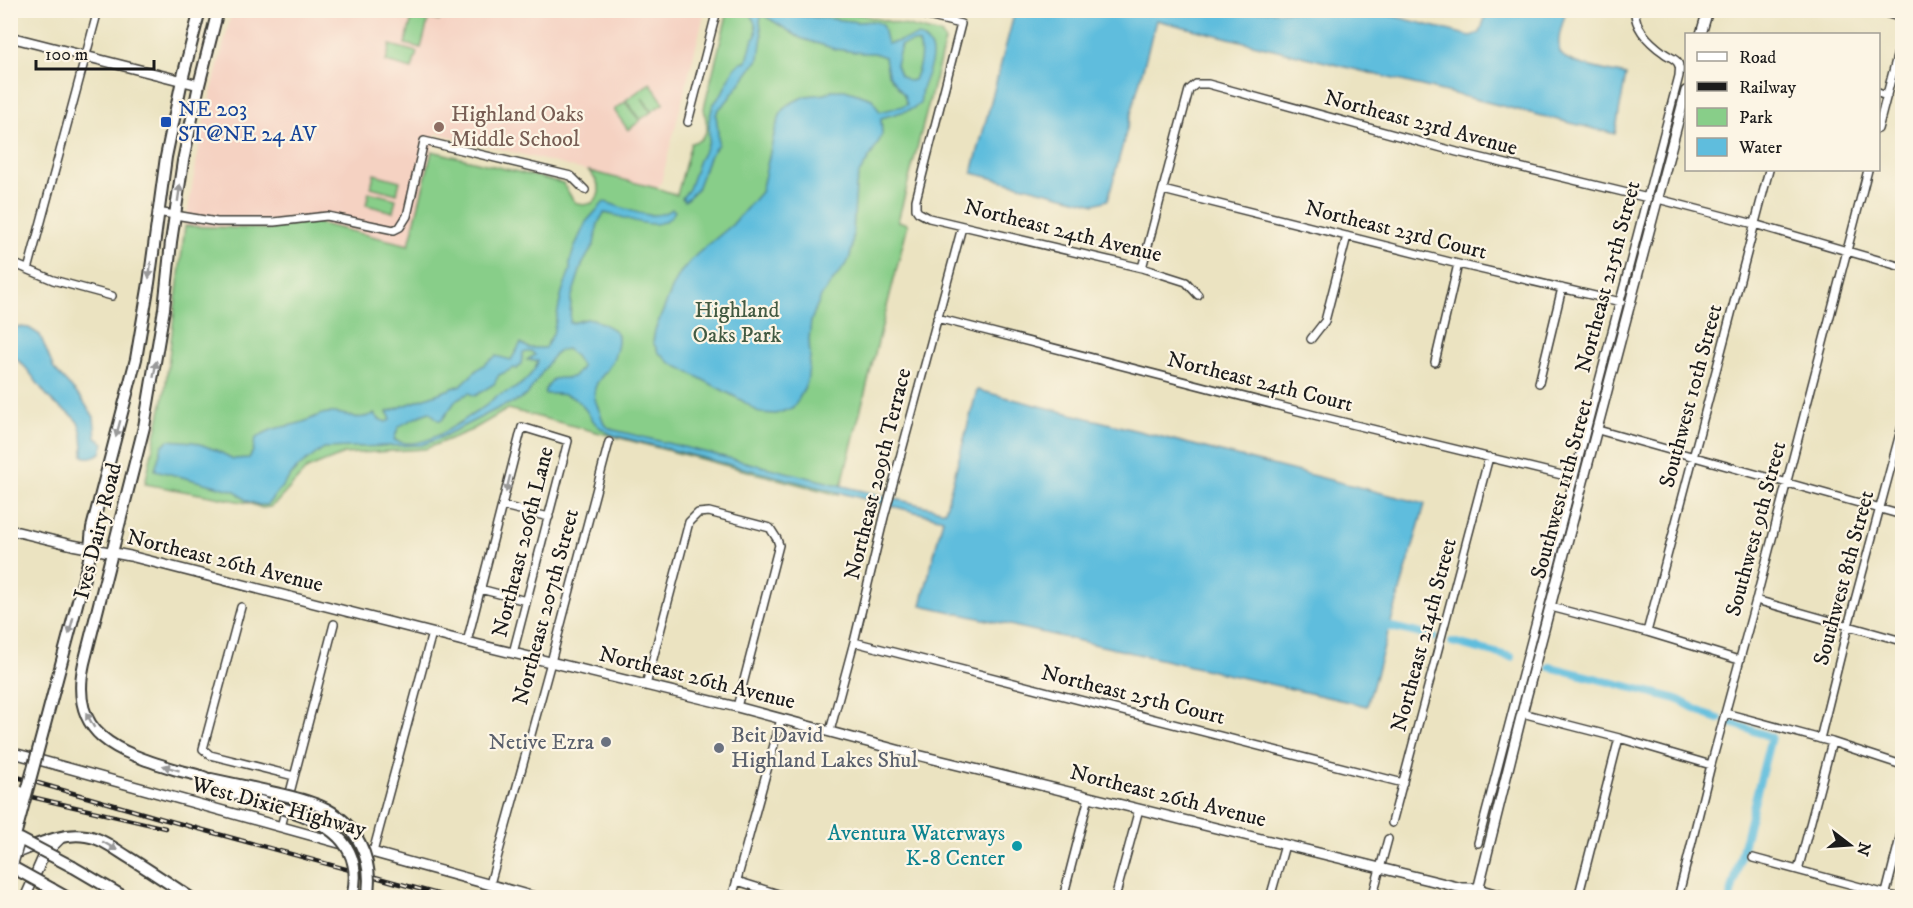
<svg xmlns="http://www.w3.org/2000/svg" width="1913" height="908" font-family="'IM FELL DW Pica',serif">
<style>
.built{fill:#f5d2c2}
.green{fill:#88ce89;stroke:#527552;stroke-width:1.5}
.water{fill:#5fbddd;stroke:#3e6c7c;stroke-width:1.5;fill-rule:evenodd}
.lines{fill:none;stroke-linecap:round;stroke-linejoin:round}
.canal{stroke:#5fbddd;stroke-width:8}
.street-casing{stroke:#3b3a35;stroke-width:10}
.secondary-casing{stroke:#3b3a35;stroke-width:12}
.primary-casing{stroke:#3b3a35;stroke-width:14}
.street{stroke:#fff;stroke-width:7}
.secondary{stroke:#fff;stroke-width:9}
.primary{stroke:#fff;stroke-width:10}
.rail-casing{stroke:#1c1c1c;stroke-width:4.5}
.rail{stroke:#fcf5e5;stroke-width:2;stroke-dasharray:7;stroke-linecap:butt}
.secondary-bridge-casing{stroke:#3b3a35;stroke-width:12;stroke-linecap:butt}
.primary-bridge-casing{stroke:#3b3a35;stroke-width:14;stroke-linecap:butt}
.secondary-bridge{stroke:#fff;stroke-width:9}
.primary-bridge{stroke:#fff;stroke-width:10}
.oneway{fill:#999}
.transit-dot{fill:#1a4fb4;stroke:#fcf5e5;stroke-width:2}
.education-dot{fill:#8d6e63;stroke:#fcf5e5;stroke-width:2}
.worship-dot{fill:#6b7280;stroke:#fcf5e5;stroke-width:2}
.culture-dot{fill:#0f9aa8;stroke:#fcf5e5;stroke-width:2}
.labels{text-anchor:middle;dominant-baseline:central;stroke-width:4.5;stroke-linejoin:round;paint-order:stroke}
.transit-label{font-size:22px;fill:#164399;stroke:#fcf5e5;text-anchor:start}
.education-label{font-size:22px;fill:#785e54;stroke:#fcf5e5;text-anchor:start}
.street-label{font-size:22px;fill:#1c1c1c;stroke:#fcf5e5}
.park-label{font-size:22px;fill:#425a42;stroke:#fcf5e5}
.worship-label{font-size:22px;fill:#5b616d;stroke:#fcf5e5;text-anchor:start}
.culture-label{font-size:22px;fill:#0d838f;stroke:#fcf5e5;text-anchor:end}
</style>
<rect width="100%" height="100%" fill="#fcf5e5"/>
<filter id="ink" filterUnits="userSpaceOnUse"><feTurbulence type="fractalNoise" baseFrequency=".0167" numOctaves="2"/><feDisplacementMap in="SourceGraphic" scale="12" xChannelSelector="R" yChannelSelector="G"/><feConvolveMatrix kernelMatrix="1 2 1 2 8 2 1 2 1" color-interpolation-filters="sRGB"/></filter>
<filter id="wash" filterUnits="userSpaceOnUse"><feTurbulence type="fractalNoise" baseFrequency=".008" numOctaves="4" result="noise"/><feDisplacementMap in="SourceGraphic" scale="24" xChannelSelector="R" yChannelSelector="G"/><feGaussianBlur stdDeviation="1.35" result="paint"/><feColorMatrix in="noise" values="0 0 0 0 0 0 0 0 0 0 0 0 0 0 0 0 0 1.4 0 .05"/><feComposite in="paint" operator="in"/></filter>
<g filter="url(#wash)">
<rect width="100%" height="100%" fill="#ebe3c1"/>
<path class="built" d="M232 11H705L661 183 656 188 436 133 409 245 309 221 269 229 185 226 203 125Z"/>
<path class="green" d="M413 11V10L442 11 439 21 412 14Z
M728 11H846L941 34 945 41 898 221 908 224 839 495 508 409 472 430 425 449 344 454 307 469 277 502 270 507 262 508 248 503 145 484 165 390 185 226 269 229 309 221 409 245 432 151 563 183C571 195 573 210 592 203 605 192 598 182 589 171L656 188 677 195 691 143 700 140 706 132 707 127 704 108Z
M412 18 428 21 421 48 405 44Z
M390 45 417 52 412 69 386 62Z
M650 83 664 103 652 111 642 98 651 112 640 120 626 100Z
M625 102 640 121 628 130 614 110Z
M374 174 400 181 397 194 371 187Z
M369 192 396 199 393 212 366 205Z"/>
<path class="water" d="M752 11H781L799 15 858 22 873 21 882 24C885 31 884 38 888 44L918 36C943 47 928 71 922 89 921 93 921 99 920 104L912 109 881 118 882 134 878 144 859 174 856 186 852 249 849 260 822 295 816 308 811 321 809 339 810 357 807 383 797 402 792 408 776 414 760 413 741 400 669 362 658 352 653 342 655 330 672 289 680 273 696 255 732 225 761 192 775 130 780 115 787 105 805 96 826 94 832 90H845L872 99 880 112 907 105 904 95 888 74 885 57 874 53H863L835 49 800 38 762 14 760 21 762 36 759 58 727 101 718 110 716 115 718 130V144L709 157 697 189 685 201 682 198 689 189 699 160 709 142V120L713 105 722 93 734 69 741 62 747 61 752 42 756 35V27L751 13ZM913 42 919 43C923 56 919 68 914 80L909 81 900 75 896 65 901 45Z
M1015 11H1374L1470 36 1480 33 1487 11H1566C1563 23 1556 39 1560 52 1564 64 1613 72 1626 75L1615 134 1156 20 1108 200 1095 204 972 173Z
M604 202C626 207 651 224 672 209L675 211C660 238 626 215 604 213L598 223 594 244 582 265 571 299 570 323C578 323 584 317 593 319 597 321 615 329 617 333 621 342 614 360 608 368 605 373 600 378 597 383 592 393 595 400 599 410 604 421 600 424 614 430L945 511 977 390 1425 504 1367 706 921 605 943 519 613 435C607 432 601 429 596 424 588 415 582 400 569 396 561 393 553 394 545 394V390L553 379C571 376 570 383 582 367L575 356 566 349 558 351 551 359 527 395 515 402 503 406 438 439 422 445 324 448 297 468 267 505H259L247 501 235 491 155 470 162 446 168 440 194 442 216 450 233 459 249 458 253 451 255 439C274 425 282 429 303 422 314 419 319 412 333 413 352 414 354 422 374 414L379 419 386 422 390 420V417L387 412 461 385 478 369 496 356 511 360 521 343 529 348H545L553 334 562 292 570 270V261L575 246 586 222ZM527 352H532L535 355 527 360 538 361C535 372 524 383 514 389 508 393 499 393 493 399 485 408 477 411 467 418 447 431 418 451 394 440L398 428C403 423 423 414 430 412L438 420H442L457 399 469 393 475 396 494 384 499 375 514 368 517 369 521 364 523 353Z
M11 326 29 328 40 335 54 369 81 398 94 417 96 438 104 443 101 453C95 456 90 459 83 456 83 446 83 435 80 427 77 416 60 409 52 401 38 387 28 365 11 355Z"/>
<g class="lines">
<path class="canal" d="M1379 624 1434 637
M1452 642 1511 657
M1550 667 1677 699 1707 715 1719 719
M1728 722 1771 737 1730 898"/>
</g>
</g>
<g filter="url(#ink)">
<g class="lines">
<g class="street-casing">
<path id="street" d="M902 10 961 24 916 200V209L918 212 929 218 1142 268 1186 282 1198 295
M1878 93 1887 96
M688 122 717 10
M1878 129 1902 37
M1163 190 1458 264 1621 302
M1658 199 1754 224 1902 267
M157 212 217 222H274L327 216 394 230 400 227 407 216 424 141 571 176 585 190
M10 262 53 280 112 296
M1142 268 1189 90 1196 84H1208L1457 152 1648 198
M28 270 98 10
M937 318 1314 415 1574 478
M1311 339 1325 321 1347 236
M1435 362 1458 264
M1539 383 1562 288
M1598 430 1902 515
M503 506 549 517
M480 589 526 601
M1756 600 1902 641
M241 607 203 749 210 755 294 776
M1551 607 1647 632 1739 660
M1647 632 1769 170
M467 642 522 427 568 441 513 653
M854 642 1403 783
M646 685 689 522 698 513 709 512 770 528 777 539 779 545 737 707
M1522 713 1619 738 1711 765
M1725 713 1832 742 1902 765
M830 731 854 642 884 517 962 227
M1820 739 1848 626 1902 426
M1392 823 1489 457
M281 827 334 624
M1478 843 1679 76C1679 74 1680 68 1679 66 1678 59 1669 57 1664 53 1650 43 1634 28 1635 10
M373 852 432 633
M1753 858 1901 898
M1798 870 1832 742
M737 881 791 898
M490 884 551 662 609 442
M1478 888 1512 898
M1886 893 1902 830
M732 898 781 719
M1063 898 1089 797
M1115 898 1139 809
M1270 898 1285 845
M1372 898 1388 839
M1578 898 1619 738
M1678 898 1711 765 1756 600 1868 170"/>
</g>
<g class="secondary-casing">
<path id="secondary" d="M1879 10 1902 17
M1701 34 1708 10
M10 37 199 85
M10 530 72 545 130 556 467 642 737 707 901 751 1380 868 1462 888H1478
M10 752 538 898
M25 898 44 855 60 839
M1476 898 1522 713 1686 91"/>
</g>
<g class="primary-casing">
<path id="primary" d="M218 10 199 85 183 161 171 242 164 309 144 427 84 663C68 737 119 752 177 770 187 773 199 774 208 779 214 781 218 787 224 789 236 795 251 798 263 802
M44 728 89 559 92 528 136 359 149 283 166 157 182 80 200 10
M211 779 267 791
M10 855C35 846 60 832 86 836 101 838 115 849 128 857 149 870 170 884 191 898
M73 867 126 898
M52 889 68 898"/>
</g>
<use href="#street" class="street"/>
<use href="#secondary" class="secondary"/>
<use href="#primary" class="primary"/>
<g class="rail-casing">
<path id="rail" d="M10 775 163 819 452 898
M10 792 165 828"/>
</g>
<use href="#rail" class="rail"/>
<g class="secondary-bridge-casing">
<path id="secondary-bridge" d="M12 867 20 839"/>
</g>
<g class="primary-bridge-casing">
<path id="primary-bridge" d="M267 791C284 795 304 799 320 806 356 821 375 860 367 898
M263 802C312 817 368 833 352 898
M10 810 18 801 20 792
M15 836 44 728
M20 839 73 867
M12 867 52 889"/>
</g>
<use href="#secondary-bridge" class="secondary-bridge"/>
<use href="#primary-bridge" class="primary-bridge"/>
</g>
<defs><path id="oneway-solid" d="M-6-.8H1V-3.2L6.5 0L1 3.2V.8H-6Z" transform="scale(1.5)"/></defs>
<g class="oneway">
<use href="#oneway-solid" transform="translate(179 193) rotate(-82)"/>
<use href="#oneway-solid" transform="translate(150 270) rotate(97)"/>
<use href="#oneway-solid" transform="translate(155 369) rotate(-80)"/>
<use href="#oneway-solid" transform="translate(118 429) rotate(105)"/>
<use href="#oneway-solid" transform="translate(508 484) rotate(104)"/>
<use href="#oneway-solid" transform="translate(71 626) rotate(105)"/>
<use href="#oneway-solid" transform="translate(90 720) rotate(-119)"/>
<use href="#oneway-solid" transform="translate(171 768) rotate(-163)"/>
<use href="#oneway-solid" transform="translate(110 846) rotate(30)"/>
</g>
</g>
<rect class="transit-dot" x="160" y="116" width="12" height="12" rx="3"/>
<circle class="education-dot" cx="439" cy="127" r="6"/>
<g class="worship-dot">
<circle cx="606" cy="742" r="6"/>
<circle cx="719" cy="748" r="6"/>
</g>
<circle class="culture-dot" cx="1017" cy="846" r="6"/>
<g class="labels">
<g class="transit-label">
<text x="178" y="109">NE 203<tspan x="178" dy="25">ST@NE 24 AV</tspan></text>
</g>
<g class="education-label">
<text x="451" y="114">Highland Oaks<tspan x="451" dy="25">Middle School</tspan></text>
</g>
<g class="street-label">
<text transform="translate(1421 123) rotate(15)">Northeast 23rd Avenue</text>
<text transform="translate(1396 230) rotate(14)">Northeast 23rd Court</text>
<text transform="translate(1063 231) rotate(14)">Northeast 24th Avenue</text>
<text transform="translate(1608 277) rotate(-75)">Northeast 215th Street</text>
<text transform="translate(1260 382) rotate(14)">Northeast 24th Court</text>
<text transform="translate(1691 396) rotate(-75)">Southwest 10th Street</text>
<text transform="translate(878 474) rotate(-76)">Northeast 209th Terrace</text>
<text transform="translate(1562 489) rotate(-75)">Southwest 11th Street</text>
<text transform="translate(1756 529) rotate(-75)">Southwest 9th Street</text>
<text transform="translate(98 531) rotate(-76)">Ives Dairy Road</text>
<text transform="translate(523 542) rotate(-76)">Northeast 206th Lane</text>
<text transform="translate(225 561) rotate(14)">Northeast 26th Avenue</text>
<text transform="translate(1844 578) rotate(-75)">Southwest 8th Street</text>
<text transform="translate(546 607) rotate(-75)">Northeast 207th Street</text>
<text transform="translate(1424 635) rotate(-75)">Northeast 214th Street</text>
<text transform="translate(697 678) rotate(14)">Northeast 26th Avenue</text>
<text transform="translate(1133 695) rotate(14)">Northeast 25th Court</text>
<text transform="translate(1168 796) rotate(14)">Northeast 26th Avenue</text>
<text transform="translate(279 807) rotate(15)">West Dixie Highway</text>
</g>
<g class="park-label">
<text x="737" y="310">Highland<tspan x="737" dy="25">Oaks Park</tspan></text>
</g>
<g class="worship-label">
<text x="731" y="735">Beit David<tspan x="731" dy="25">Highland Lakes Shul</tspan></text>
<text x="594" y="742" text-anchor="end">Netive Ezra</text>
</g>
<g class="culture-label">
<text x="1005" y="833">Aventura Waterways<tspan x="1005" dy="25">K-8 Center</tspan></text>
</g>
</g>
<rect width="1913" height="908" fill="none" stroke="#fcf5e5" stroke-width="36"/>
<rect x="1685" y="33" width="195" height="138" fill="#fcf5e5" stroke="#a29e95" stroke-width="1.5"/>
<rect x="1697" y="52" width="30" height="9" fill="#ffffff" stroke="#a29e95" stroke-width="1.5"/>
<text x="1739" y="63" font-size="18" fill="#1c1c1c">Road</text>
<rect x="1697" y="82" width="30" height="9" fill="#1c1c1c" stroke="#a29e95" stroke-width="1.5"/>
<text x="1739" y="93" font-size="18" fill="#1c1c1c">Railway</text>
<rect x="1697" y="108" width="30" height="18" fill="#88ce89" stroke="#a29e95" stroke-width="1.5"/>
<text x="1739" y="123" font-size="18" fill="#1c1c1c">Park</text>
<rect x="1697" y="138" width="30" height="18" fill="#5fbddd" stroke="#a29e95" stroke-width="1.5"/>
<text x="1739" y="153" font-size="18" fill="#1c1c1c">Water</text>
<g transform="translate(1850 845) rotate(107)" stroke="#fcf5e5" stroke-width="4.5" paint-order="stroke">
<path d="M0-4.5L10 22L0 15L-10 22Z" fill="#1c1c1c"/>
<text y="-9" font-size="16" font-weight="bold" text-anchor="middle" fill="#1c1c1c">N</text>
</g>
<path d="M36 60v9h118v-9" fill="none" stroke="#1c1c1c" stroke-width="3"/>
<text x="45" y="60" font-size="18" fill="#1c1c1c" stroke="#fcf5e5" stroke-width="4.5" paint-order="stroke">100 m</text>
</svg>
